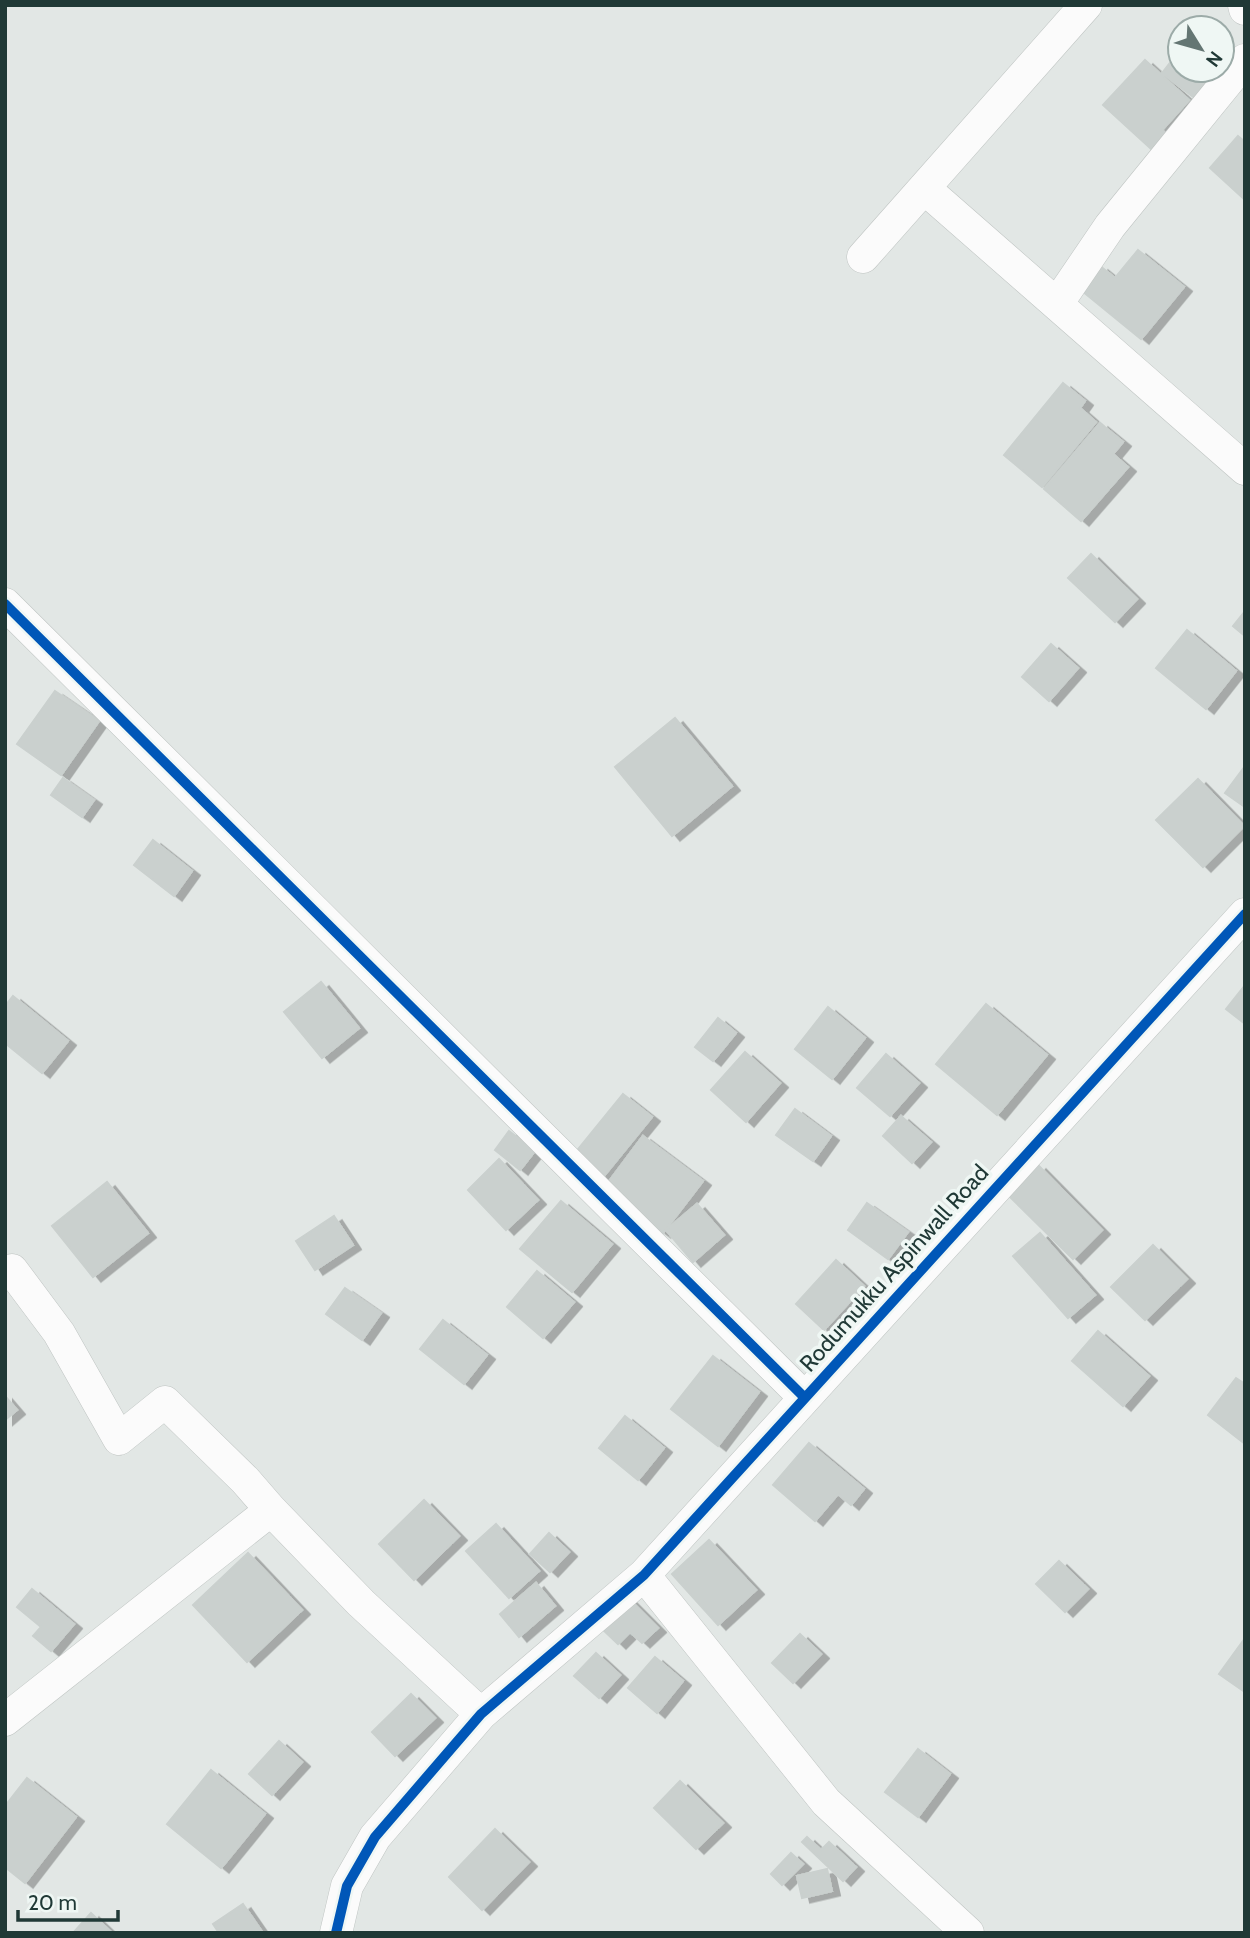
<svg xmlns="http://www.w3.org/2000/svg" width="1250" height="1938" font-family="Cabin,sans-serif">
<style>
.building{fill:#cad0ce;stroke:#cad0ce;stroke-width:2;filter:url(#shadow)}
.lines{fill:none;stroke-linecap:round;stroke-linejoin:round}
.minor-casing{stroke:#bfc4c2;stroke-width:33}
.minor{stroke:#fbfbfb;stroke-width:32}
.cycleway-casing{stroke:#eff7f4;stroke-width:15}
.cycleway{stroke:#0057b8;stroke-width:10}
.labels{text-anchor:middle;dominant-baseline:central;stroke-width:7;stroke-linejoin:round;paint-order:stroke}
.street-label{font-size:23px;fill:#203936;stroke:#eff7f4}
</style>
<defs>
<filter id="shadow"><feDropShadow dx="8" dy="4.5" stdDeviation="0" flood-color="#0004"/></filter>
</defs>
<rect width="100%" height="100%" fill="#e2e7e5"/>
<path class="building" d="M1180 50V70H1222L1205 106 1162 73Z
M1145 60 1189 100 1162 130 1174 142 1160 157 1103 105Z
M1238 136 1245 142V200L1210 168Z
M1138 250 1184 287 1141 339 1081 290 1100 266 1115 278Z
M1063 383 1085 401 1080 408 1096 422 1042 487 1004 455Z
M1100 423 1123 442 1113 454 1128 467 1081 521 1044 489Z
M1091 554 1137 599 1115 622 1068 578Z
M1245 611V636L1233 626Z
M1187 630 1236 671 1206 709 1156 668Z
M1051 644 1078 668 1049 701 1022 677Z
M55 691 99 721 61 775 17 744Z
M675 718 732 786 672 836 615 767Z
M1245 766V807L1225 793Z
M63 778 94 800 82 817 51 795Z
M1198 779 1244 826 1203 867 1156 820Z
M153 840 192 871 174 896 134 865Z
M321 982 359 1028 322 1058 284 1012Z
M1245 985V1024L1226 1009Z
M13 996 68 1041 42 1073 5 1043V1006Z
M986 1004 1047 1055 997 1115 936 1064Z
M828 1007 865 1038 832 1079 795 1049Z
M718 1018 736 1033 713 1061 695 1047Z
M745 1052 780 1083 746 1122 711 1090Z
M886 1054 919 1083 890 1116 857 1088Z
M623 1094 652 1117 599 1182 570 1159Z
M795 1109 831 1136 813 1161 776 1135Z
M901 1116 931 1142 912 1163 883 1136Z
M509 1131 535 1151 520 1170 495 1150Z
M643 1136 703 1181 663 1233 604 1188Z
M499 1159 538 1200 506 1230 468 1190Z
M1038 1165 1102 1230 1073 1259 1008 1195Z
M107 1182 148 1233 93 1277 52 1226Z
M561 1201 612 1244 572 1292 520 1249Z
M867 1203 908 1232 888 1259 848 1230Z
M697 1204 724 1235 693 1262 666 1230Z
M334 1216 353 1245 315 1270 296 1241Z
M1040 1233 1095 1295 1068 1318 1013 1256Z
M1153 1245 1187 1279 1145 1320 1111 1287Z
M836 1260 864 1286 824 1330 796 1304Z
M537 1271 574 1302 543 1338 507 1307Z
M345 1288 381 1313 362 1340 326 1314Z
M443 1320 487 1355 464 1384 420 1349Z
M1098 1331 1149 1376 1123 1406 1072 1361Z
M713 1356 759 1392 718 1446 671 1409Z
M1236 1378 1245 1384V1444L1208 1415Z
M5 1396 17 1410 5 1420Z
M625 1416 664 1448 638 1480 599 1448Z
M809 1443 864 1489 851 1505 838 1494 815 1521 773 1485Z
M424 1500 459 1536 414 1580 379 1544Z
M496 1524 539 1571 509 1598 466 1551Z
M549 1533 569 1552 550 1572 530 1554Z
M709 1540 756 1590 718 1625 672 1574Z
M248 1553 302 1610 247 1662 193 1605Z
M1059 1561 1088 1589 1065 1612 1036 1584Z
M536 1583 555 1606 519 1637 500 1614Z
M32 1589 74 1624 51 1651 33 1636 41 1627 17 1607Z
M628 1598 658 1628 642 1643 630 1632 618 1644 599 1626Z
M800 1634 821 1654 793 1683 772 1663Z
M1245 1638V1692L1219 1674Z
M596 1653 620 1675 599 1698 574 1676Z
M655 1657 683 1681 657 1713 628 1688Z
M411 1694 435 1718 395 1756 372 1732Z
M279 1741 302 1762 272 1795 249 1774Z
M918 1749 950 1774 918 1817 885 1792Z
M211 1770 265 1814 221 1868 167 1824Z
M27 1778 76 1817 25 1883 5 1867V1806Z
M680 1781 723 1823 696 1849 654 1808Z
M495 1829 529 1862 482 1910 449 1877Z
M807 1837 821 1850 829 1842 856 1867 843 1881 802 1842Z
M791 1853 803 1864 782 1885 771 1874Z
M827 1869 832 1891 802 1898 797 1876Z
M243 1904 263 1933H219L213 1924Z
M91 1913 112 1933H73Z"/>
<g class="lines">
<g class="minor-casing">
<path id="minor" d="M1244 5 1245 9
M924 188 1245 469
M863 257 1086 5
M1057 304 1110 226 1245 60
M5 604 804 1397
M12 1270 59 1333 119 1439 165 1402 245 1480 271 1510 361 1603 481 1714
M644 1575 826 1802 968 1933
M5 1720 271 1510
M336 1933 347 1886 375 1837 481 1714 644 1575 1245 914"/>
</g>
<use href="#minor" class="minor"/>
<g class="cycleway-casing">
<path id="cycleway" d="M5 604 804 1397
M336 1933 347 1886 375 1837 481 1714 644 1575 1245 914"/>
</g>
<use href="#cycleway" class="cycleway"/>
</g>
<g class="labels">
<g class="street-label">
<text transform="translate(894 1268) rotate(-48)">Rodumukku Aspinwall Road</text>
</g>
</g>
<rect width="1250" height="1938" fill="none" stroke="#203936" stroke-width="14"/>
<g transform="translate(1201 49) rotate(127)"><circle r="33" fill="#eff7f4" stroke="#9caba8" stroke-width="2"/>
<path d="M0-5L12 26L0 18L-12 26Z" fill="#647673"/>
<text y="-10" font-size="19" font-weight="bold" text-anchor="middle" fill="#203936">N</text>
</g>
<path d="M18 1910v10h100v-10" fill="none" stroke="#203936" stroke-width="3.5"/>
<text x="28" y="1910" font-size="21" fill="#203936" stroke="#eff7f4" stroke-width="5" paint-order="stroke">20 m</text>
</svg>
